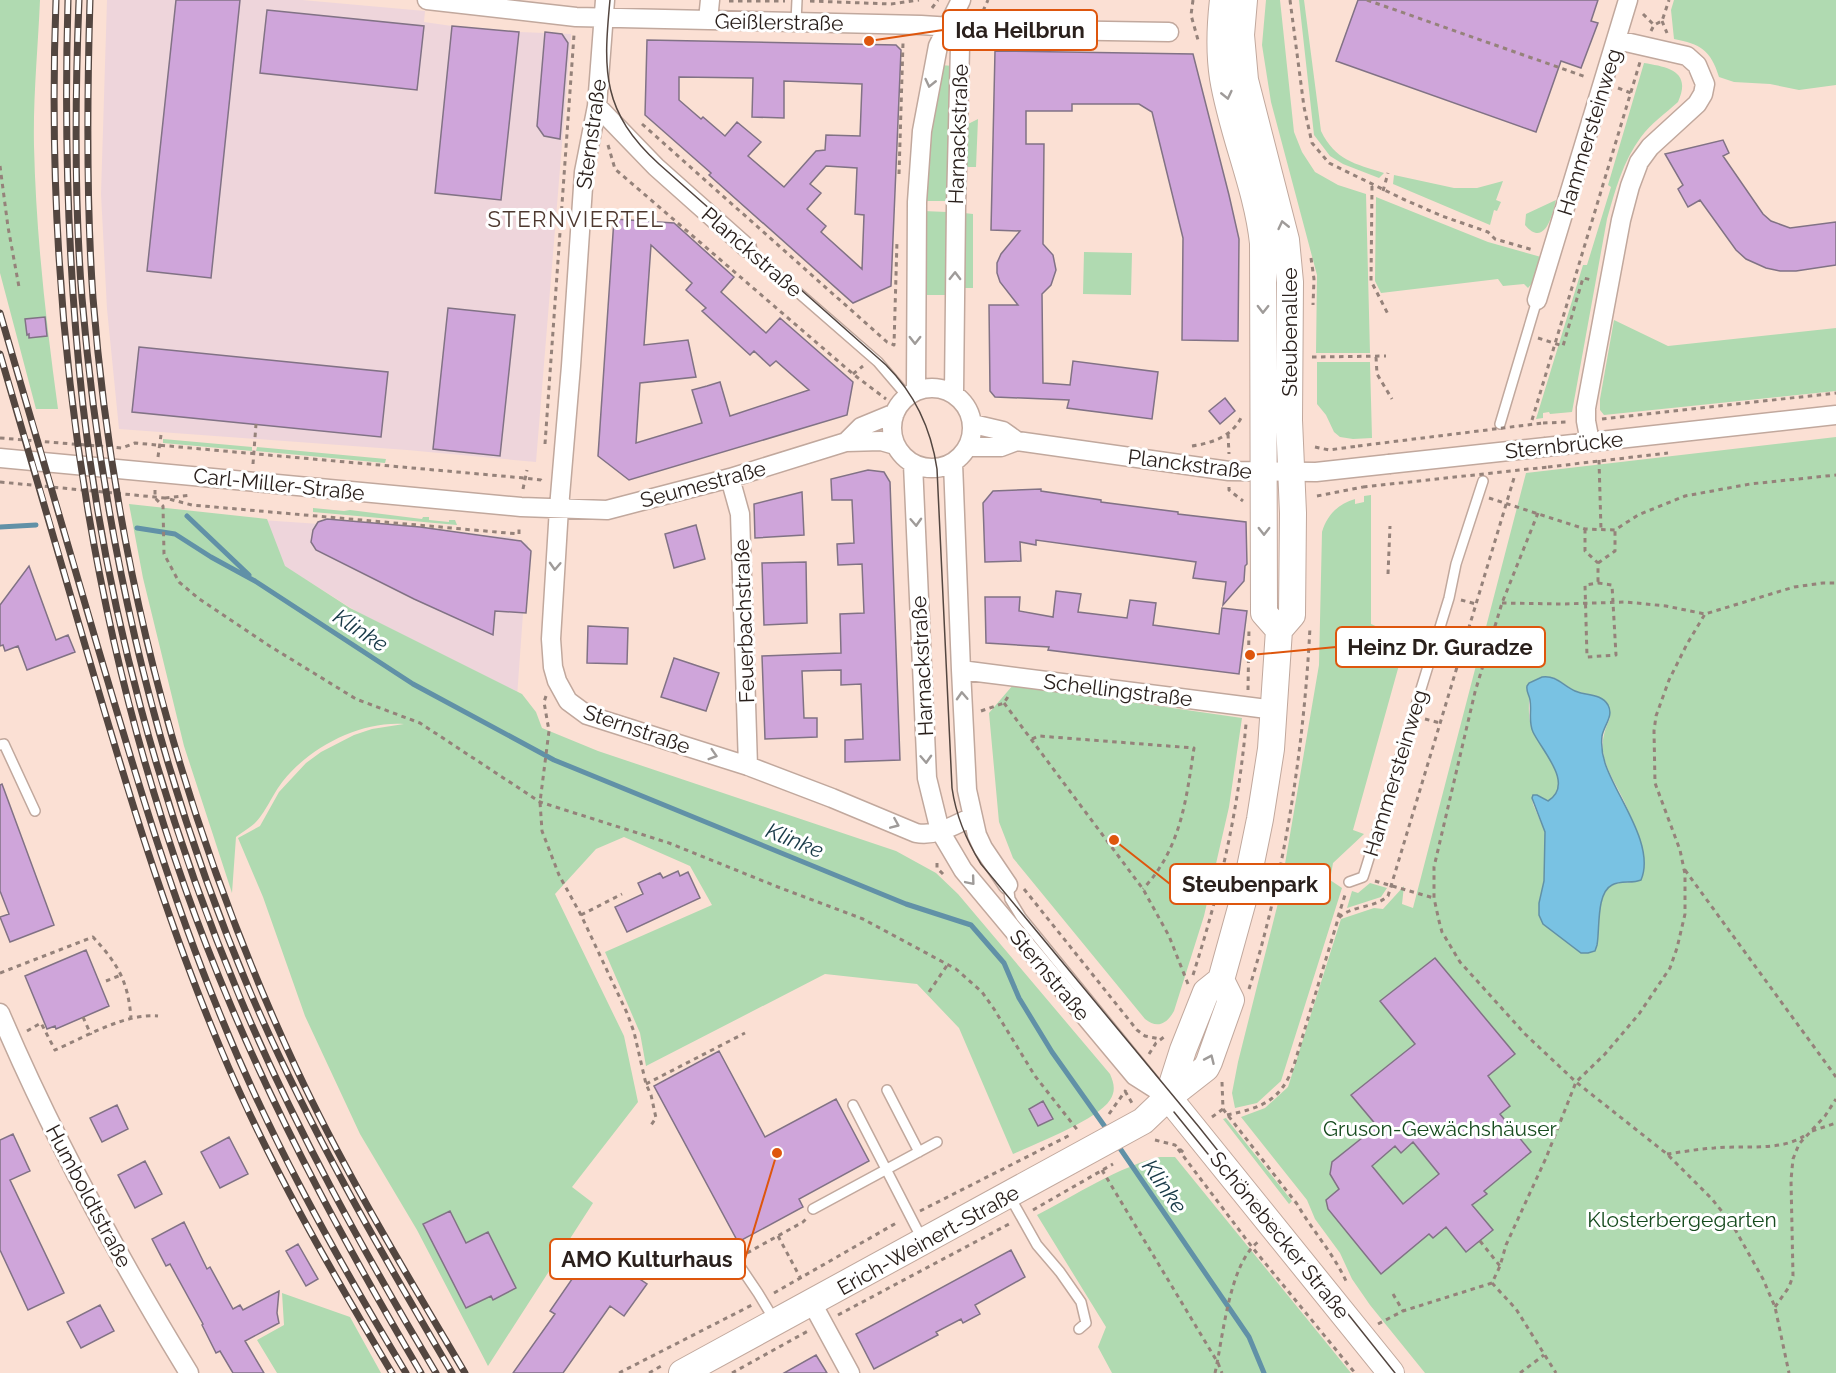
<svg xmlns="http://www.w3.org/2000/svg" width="1836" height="1373" font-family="Raleway,sans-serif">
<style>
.commercial{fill:#eed5db}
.green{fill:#b0dab1;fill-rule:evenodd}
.water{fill:#79c2e3;stroke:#6191a7;stroke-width:1.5}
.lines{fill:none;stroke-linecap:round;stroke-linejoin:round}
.stream{stroke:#6191a7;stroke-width:5}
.building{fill:#cfa5da;stroke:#817285;stroke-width:1.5;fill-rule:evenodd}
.lane-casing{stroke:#c1a89d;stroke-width:12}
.street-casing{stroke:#c1a89d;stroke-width:21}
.secondary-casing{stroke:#c1a89d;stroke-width:28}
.path{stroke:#95827a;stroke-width:3;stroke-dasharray:4.5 4.5;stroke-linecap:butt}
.lane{stroke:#fff;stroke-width:9}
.street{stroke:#fff;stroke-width:18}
.secondary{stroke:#fff;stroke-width:26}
.tram{stroke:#534640;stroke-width:1.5}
.rail-casing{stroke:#534640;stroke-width:7}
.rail{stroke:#fff;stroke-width:4.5;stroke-dasharray:14;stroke-linecap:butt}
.street-bridge-casing{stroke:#c1a89d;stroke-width:21;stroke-linecap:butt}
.path-bridge{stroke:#95827a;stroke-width:3;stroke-dasharray:4.5 4.5;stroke-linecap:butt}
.street-bridge{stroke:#fff;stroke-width:18}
.oneway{stroke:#9f9b99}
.labels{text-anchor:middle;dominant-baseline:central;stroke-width:6;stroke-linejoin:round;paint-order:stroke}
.street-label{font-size:21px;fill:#2a201c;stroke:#fff}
.park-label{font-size:21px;fill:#164b1e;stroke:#fff}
.neighbourhood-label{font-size:22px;letter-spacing:1.5px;fill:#4d382f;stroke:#fff}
.water-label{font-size:22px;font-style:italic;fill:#173947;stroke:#fff}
.leader{fill:none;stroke:#de560d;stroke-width:2}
.callout-dot{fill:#de560d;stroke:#fff;stroke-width:2}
.callout{fill:#fff;stroke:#de560d;stroke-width:2}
.callout-label{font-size:22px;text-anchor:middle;font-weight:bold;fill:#2a201c}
</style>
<rect width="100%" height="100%" fill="#fbe0d4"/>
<path class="commercial" d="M107 0H302L425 11 424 22 452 26 519 32 571 34 536 462 407 450 119 429 107 309 101 194Z
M204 516 510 537 528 544 517 697 522 715Z"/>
<path class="green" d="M0 0H40C38 48 33 97 34 146 36 234 46 321 58 409H36L0 273Z
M1266 0H1280L1294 132 1302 152 1315 172 1338 185 1366 194 1370 353H1316L1317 275 1271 102 1262 45Z
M1299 0H1304L1321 131C1335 160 1355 164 1384 173L1379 178 1343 164 1330 156 1314 135Z
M1674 0H1836V85L1799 90 1770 84 1734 82 1719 77C1711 50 1700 44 1674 39L1671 10Z
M1644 63C1668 67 1692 71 1678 102 1666 113 1651 123 1641 137 1623 161 1615 191 1607 219L1572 412 1550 414 1549 412 1543 413V418L1536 419 1583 265H1587L1611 187 1608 185Z
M941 65 953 66 948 152V201H924L928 137Z
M978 119 976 167H966V125Z
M1394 175 1454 188H1477L1503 181 1496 200 1501 202 1497 211 1494 210 1490 225 1393 184Z
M1376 197 1488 242 1541 257 1534 281 1528 288 1524 284 1503 286 1498 279 1381 293 1375 281Z
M1556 200C1553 213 1545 249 1525 225L1526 214Z
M923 211 947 212V295H920Z
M964 213 973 214V288H964Z
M1084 252 1132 253 1131 295 1083 294Z
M1614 320 1668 346 1836 328V391L1604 415 1600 410V399Z
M1317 362H1370L1372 438 1353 439 1340 437 1334 432 1326 415 1317 404Z
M1836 437V1373H1425L1370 1305 1352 1279 1340 1253 1315 1219 1307 1200 1241 1117 1265 1108 1288 1087 1341 919 1374 908 1383 909 1404 886 1402 904 1413 908 1526 473ZM1542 677 1555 678 1575 691 1596 696 1610 718C1593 753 1609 770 1624 801 1635 825 1645 852 1642 878 1635 884 1628 882 1619 883 1596 886 1599 922 1598 940L1581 953 1543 924 1539 903 1544 881 1545 832 1533 804 1532 797 1537 795 1548 801C1577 783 1537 747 1531 726 1527 712 1530 697 1529 683Z
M163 439 252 447V451L163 443Z
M257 447 386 459 385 463 256 451Z
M1371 495V624L1406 640 1353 830 1364 834 1333 863 1330 880 1342 888 1281 1081 1257 1103 1235 1108 1232 1093 1238 1062 1279 899 1319 665 1322 532C1327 515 1338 504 1355 499V504L1364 502V496Z
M129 504 267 519 285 566 350 608 522 694 536 712 542 728 598 751 896 851 936 873 958 894 1110 1074C1114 1083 1116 1091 1110 1100 1097 1120 1037 1143 1013 1154L959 1028 917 984 825 974 646 1066 640 1033 605 952 712 905 690 866 624 837 596 849 555 894 624 1036 638 1102 572 1187 593 1203 488 1366 417 1230 360 1134 305 1016 263 897 238 838 260 826 279 792 306 763 321 752 354 735 372 729 404 724C360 721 310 747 283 781 274 792 264 815 255 823 250 828 242 832 236 837L232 893 184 746 143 578Z
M313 508 344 511 350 510 422 519 423 517H429V520L449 522V520H455L457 525 313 512Z
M1013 685 1242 718 1229 807 1204 916 1174 1011C1167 1024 1157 1029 1145 1019L1013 858 999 822 989 713Z
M1370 883 1387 888 1381 897 1347 908 1352 891 1358 893Z
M1226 1118 1292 1201 1289 1204 1223 1119Z
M1160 1157H1175L1351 1373H1112L1098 1347 1106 1327 1037 1215C1072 1197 1122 1165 1160 1157Z
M282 1293 350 1317 381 1373H277L257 1340 284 1325Z"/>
<path class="water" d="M1542 677C1557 675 1563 686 1575 691 1586 696 1601 693 1608 705 1614 716 1604 725 1602 736 1601 745 1602 754 1605 763 1615 795 1656 845 1641 880 1632 884 1621 880 1612 885 1596 893 1600 929 1597 945L1595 951 1588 953H1581L1543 924 1539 915V903L1544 881 1545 832 1532 798 1533 795H1537L1548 801C1575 784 1542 751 1533 732 1528 721 1532 711 1530 700 1529 694 1526 692 1527 686L1529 683Z"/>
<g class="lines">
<path class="stream" d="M187 516 249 575
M0 527 36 525
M137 528 175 534 211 557 255 581 413 684 554 760 906 904 971 925 1004 963 1019 998 1052 1052 1108 1131
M1117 1144 1249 1337 1264 1373"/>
</g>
<path class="building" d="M176 0H240L211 278 147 271Z
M1358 0H1598L1591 21 1598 23 1581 68 1561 61 1536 132 1336 61Z
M267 10 424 26 417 90 260 73Z
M452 26 519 32 501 200 435 193Z
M545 32 562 34 568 43 560 139 544 136 537 126Z
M647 40 896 45 901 50 891 286 853 303 709 175 711 173 645 115ZM679 77 753 78 752 117 784 118V81L862 84 860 136 826 135 825 150 816 151 784 187 748 156 761 142 737 122 725 136 703 117 701 119 679 100ZM826 166 857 168 855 214 864 215 862 269 821 232 826 226 807 209 821 193 810 184Z
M995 51 1193 54 1229 195 1239 239 1238 341 1182 340 1183 238 1152 112 1139 104H1072V111H1026V144H1044L1043 244 1053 255 1056 270 1051 285 1042 294 1043 383 1070 385 1073 361 1158 372 1152 419 1067 408 1069 400 995 397 990 391 989 305H1018L1000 282 997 273V263L1001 254 1020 231 991 230Z
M1723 140 1729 153 1723 156 1763 214 1771 221 1790 228 1836 222V265L1796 271H1780L1766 268 1746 259 1736 250 1700 200 1688 207 1678 189 1683 185 1665 154Z
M614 219 674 223 734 277 721 292 766 333 780 318 853 382 847 415 629 480 598 456ZM651 245 692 283 686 290 706 308 702 311 750 355 754 351 770 366 776 361 809 390 730 416 720 382 707 386 692 390 702 423 636 443 640 383 696 377 688 340 644 345Z
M448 308 515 315 500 456 433 449Z
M45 317 47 336 29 338V334L27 335 25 319Z
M139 347 388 372 381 437 132 412Z
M1225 398 1235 411 1220 424 1209 411Z
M868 470 884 472 890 482 900 760 845 762V740L863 739 861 684 841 685V670L802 671 804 718H817V737L765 739 762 656 841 653 840 614 864 613 862 564 838 565 837 544 854 543 852 500H832L831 479Z
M1041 489V491L1101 500V502L1178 512V514L1246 522 1247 564 1245 566 1244 581 1223 605 1226 582 1193 578 1196 562 1036 540V545L1020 542 1021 561 985 562 983 503 993 491Z
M802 492 804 535 755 538 754 504Z
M327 519 420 527 521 541 531 551 526 613 495 611 493 635 414 599 316 550 311 542 313 530 318 522Z
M696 525 705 559 674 568 665 534Z
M806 562 807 623 764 625 762 563Z
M29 566 56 640 68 635 75 652 27 670 18 646 5 651 3 645 0 646V605Z
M1056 591 1081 594 1078 612 1127 618 1130 600 1156 603 1153 625 1219 634 1222 608 1247 611 1239 674 1048 650 1049 647 986 643 985 597H1020L1019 611 1053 617Z
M588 626 628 628 627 664 587 663Z
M674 658 719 673 706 711 661 697Z
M2 784 54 925 10 942 0 917 9 914 0 891V785Z
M678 871 680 876 688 872 700 898 627 932 615 907 643 894 638 883 660 873 663 878Z
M86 950 109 1006 56 1029 55 1026 47 1029 25 976Z
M1435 958 1515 1054 1488 1076 1510 1106 1500 1114 1531 1152 1484 1191 1487 1194 1472 1205 1493 1230 1466 1252 1446 1227 1433 1238 1429 1234 1381 1274 1328 1209 1326 1200 1339 1189 1330 1174 1332 1162 1377 1126 1351 1095 1415 1044 1380 1001ZM1413 1142 1439 1174 1403 1204 1372 1166 1395 1146 1401 1153Z
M719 1051 765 1137 836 1099 869 1161 799 1199 803 1207 738 1242 654 1086Z
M1043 1101 1053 1119 1038 1126 1029 1109Z
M117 1105 128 1129 102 1142 90 1118Z
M13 1134 30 1171 10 1180 64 1293 28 1310 0 1250V1140Z
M229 1137 248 1174 220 1188 201 1152Z
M145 1161 162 1194 135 1208 118 1175Z
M450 1211 466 1243 488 1232 516 1288 493 1300 491 1296 466 1308 423 1224Z
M184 1222 207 1269 210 1267 233 1309 240 1305 243 1310 279 1291 277 1313 279 1323 245 1341 264 1373H233L220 1351 216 1353 202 1325 203 1324 170 1264 166 1266 152 1239Z
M298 1244 318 1279 306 1286 286 1251Z
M1011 1250 1025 1277 975 1305 980 1314 963 1323 961 1319 936 1332 938 1335 874 1369 856 1334Z
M596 1256 628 1279 632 1274 647 1284 624 1316 610 1306 563 1373H513L555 1314 550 1311 579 1269 584 1273Z
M100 1305 114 1331 81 1348 67 1322Z
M816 1355 827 1373H784Z"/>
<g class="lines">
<g class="lane-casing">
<path id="lane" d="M796 22 797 0
M747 248 878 362 907 396
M1500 424 1537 300
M0 745 4 744 35 811
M1349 882 1363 877 1365 871 1449 598 1456 564 1483 481
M1008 885 1010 899 1021 917 1157 1084
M887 1090 919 1152
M853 1105 922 1239
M1010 1197 1037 1245 1060 1272 1081 1302 1086 1323 1079 1329
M813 1209 937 1142
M722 1253 735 1259 758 1293 775 1321"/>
</g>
<g class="street-casing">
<path id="street" d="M427 0 576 17 921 25 983 29 1169 32
M605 0 597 106 584 172 571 366 559 508 551 639 553 667 557 681 568 701 587 715 748 766 832 798 916 833C936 837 954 825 972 817
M708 20 710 0
M948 28 960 47 956 206 954 394
M597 106 656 167 747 248
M1537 300 1628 0
M892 428a40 40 0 1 1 80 0a40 40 0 1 1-80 0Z
M916 391 917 202 922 131 938 46 961 0
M973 424 1003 431 1017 441 1229 471 1316 472 1389 464
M846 442 861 427 895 413
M1590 442 1586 421V408L1621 220 1630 186 1639 162 1650 147 1697 104 1703 94 1705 84 1697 65 1687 56 1617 40
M968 447H1001L1017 441
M1546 447 1836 415
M0 458 521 507 607 510 730 478 846 442 881 441 895 445
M953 463 961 670 967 790 977 835 983 848 1008 885
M913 464 927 778 940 831 963 870 1135 1076 1168 1097
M730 478 740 514 748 766
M961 670 1275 710
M0 1013C53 1138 118 1257 189 1373
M812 1303 850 1373"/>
</g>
<g class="secondary-casing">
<path id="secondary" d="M1223 0C1220 26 1219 52 1223 78 1232 134 1257 187 1263 243L1264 613 1279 630
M1168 1097 1183 1050 1206 992 1221 980 1244 897 1260 819 1271 749 1279 630 1292 615 1293 513 1289 420 1290 282 1286 240 1245 80 1241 35 1244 0
M1168 1097 1391 1373
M682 1373 1143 1121 1165 1100 1206 1068 1209 1062 1231 1000 1221 980"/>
</g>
<path class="path" d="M1193 0 1191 15 1198 40
M1290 0 1304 107 1312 143 1329 163 1403 199 1442 216 1488 232 1495 239 1533 250
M1367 0 1586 77
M729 1H785
M810 1 891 4 919 0
M932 8 938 0
M983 11 988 0
M1643 14 1654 25
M1662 21 1667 33
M1651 31 1654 25 1662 21 1669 0
M1618 88 1631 93
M642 124 887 342 894 345 897 241
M608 145 615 169 853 374 886 399
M0 166 8 227 19 287
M899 174 903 43
M1372 186 1371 281 1389 316
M1383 191 1388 173
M1311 258 1314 279 1313 305
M1538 338 1563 346 1583 278 1592 280
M1312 357 1386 356
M1376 357 1377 374 1392 399
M853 374 863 366
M1602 419 1836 393
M1532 420 1640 62
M1543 423 1568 422
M1228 434 1229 454
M0 438 122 448 135 443 524 478 541 480 543 482
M545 444 574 35
M1192 446C1212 443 1231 437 1241 418
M1315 447 1329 450 1358 446
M158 457 161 435
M1599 460 1601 530
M253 464 256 424
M1548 467 1668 453
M0 482 165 498 192 505 519 534V527
M1229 487V490L1243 501
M523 489 527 470
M155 490V498L163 506 164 554 179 582 198 598 268 645 356 699 420 723 540 802 669 843 778 887 863 919 956 969 982 992 994 1009 1035 1076 1079 1132
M1317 496 1363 487
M165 498 191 495
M1489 498 1585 529 1615 530 1638 515 1685 496 1750 484 1836 475
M1538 513 1502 603 1475 692 1434 867V898L1439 921 1442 932 1460 962 1525 1034 1576 1082 1667 1154 1712 1199 1732 1224 1763 1279 1775 1307 1789 1373
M1585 529V551L1598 563V583
M1598 563 1615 551V530
M1388 574 1390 526
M1598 583 1612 585 1616 655 1587 657 1585 585Z
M1461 600 1476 604
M1502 603 1562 604 1626 602 1666 606 1705 614 1794 587 1823 583H1836
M1248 690 1249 628
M546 696 544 702 549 731 540 802 542 831 559 875 581 915 627 1013 634 1032 646 1084 651 1095 656 1118 649 1128
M1004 703 1143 889 1169 936 1188 984
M981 711 1004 703 1009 695
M1425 719 1440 723
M1032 739 1039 736 1194 748C1186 801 1181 848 1143 889
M937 863V868L944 875
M1685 870 1836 1077
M1375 881 1434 898
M1024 889 1137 1030 1145 1036 1160 1039
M581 915 622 894
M1338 917 1345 895
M0 973 93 937C118 964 128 981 131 1018
M1193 975C1220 890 1238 813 1246 724
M106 981 121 975
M1249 989C1285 873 1304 747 1310 627
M929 992 948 964
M83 1017 91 1035
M27 1031 41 1023 55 1050C85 1037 125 1013 158 1016
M1149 1054 1156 1043 1164 1037
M1222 1082 1223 1109 1297 1204C1312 1230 1333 1253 1346 1281
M646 1084 745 1033
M1125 1091 1132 1103
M1109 1114 1126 1090
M1227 1115C1261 1108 1281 1101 1294 1065L1338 919C1349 905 1374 909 1388 896L1514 478
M1212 1117 1223 1109
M1812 1131 1836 1123
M1155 1140 1175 1145 1184 1153
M1178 1149 1252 1247 1355 1373
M1667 1154C1682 1152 1698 1149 1714 1148 1742 1145 1779 1152 1804 1136
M1102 1170 1218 1363 1222 1373
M1033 1210 1113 1164
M920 1211 1072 1134
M778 1236 801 1279
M1480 1241 1500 1266
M747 1253 803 1222 806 1219
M1492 1283 1516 1309 1556 1373
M774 1293 898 1222
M1393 1294 1403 1311
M1775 1307 1789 1287 1793 1276 1791 1180 1793 1159 1799 1144 1825 1116 1836 1099
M838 1315 1009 1224
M1378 1324 1403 1311 1492 1283 1500 1266 1506 1245 1546 1158 1576 1082 1605 1054 1639 1014 1670 968 1677 948 1685 914V874L1680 850 1655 783 1654 731 1656 716 1669 680 1687 644 1705 614
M619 1373 752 1305
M649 1373 663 1365
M732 1373 808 1331
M1215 1373C1223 1338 1229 1264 1258 1242
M1520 1373 1544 1355"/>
<use href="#lane" class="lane"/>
<use href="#street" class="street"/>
<use href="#secondary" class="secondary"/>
<path class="tram" d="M610 0C603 72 602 112 659 164L886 365C915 394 931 428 937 469L952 788C956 816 966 840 981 864L1199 1127 1395 1373
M1174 1112 1208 1154"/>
<g class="rail-casing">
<path id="rail" d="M56 0C43 342 97 690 231 1006 285 1134 351 1254 421 1373
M68 0C64 136 68 271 83 406 106 609 162 812 241 1000 296 1130 364 1252 436 1373
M79 0C75 99 74 199 82 298 102 537 157 773 251 994 308 1126 379 1249 452 1373
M90 0C87 99 86 199 93 298 114 565 183 825 296 1068 345 1173 406 1273 465 1373
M0 313C33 425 66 537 98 648 134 769 169 890 217 1007 268 1135 335 1255 406 1373
M0 354C29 451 57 548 85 645 125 782 166 920 222 1052 269 1164 330 1269 392 1373"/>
</g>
<use href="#rail" class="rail"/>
<g class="street-bridge-casing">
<path id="street-bridge" d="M1389 464 1546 447"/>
</g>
<path class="path-bridge" d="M1358 446 1543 423
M1363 487 1548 467"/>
<use href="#street-bridge" class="street-bridge"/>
</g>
<defs><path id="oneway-chevron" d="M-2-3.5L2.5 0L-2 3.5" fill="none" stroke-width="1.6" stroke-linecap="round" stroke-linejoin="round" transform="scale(1.5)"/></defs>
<g class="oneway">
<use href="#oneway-chevron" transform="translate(930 83) rotate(103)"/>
<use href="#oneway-chevron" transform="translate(1227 95) rotate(77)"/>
<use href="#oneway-chevron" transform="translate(1283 225) rotate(-103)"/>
<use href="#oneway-chevron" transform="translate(955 276) rotate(-89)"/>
<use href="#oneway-chevron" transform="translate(1263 309) rotate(91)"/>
<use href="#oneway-chevron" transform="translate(915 340) rotate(90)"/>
<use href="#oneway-chevron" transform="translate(916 522) rotate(87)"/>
<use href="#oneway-chevron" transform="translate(1264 531) rotate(90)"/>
<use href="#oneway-chevron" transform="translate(555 566) rotate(93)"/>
<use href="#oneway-chevron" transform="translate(962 696) rotate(-93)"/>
<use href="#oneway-chevron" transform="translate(713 755) rotate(17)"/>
<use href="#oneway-chevron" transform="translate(926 759) rotate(87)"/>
<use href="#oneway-chevron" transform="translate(895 824) rotate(23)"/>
<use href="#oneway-chevron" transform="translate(971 881) rotate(50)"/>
<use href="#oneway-chevron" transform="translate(1210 1059) rotate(-66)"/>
</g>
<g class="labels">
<g class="street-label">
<text transform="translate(779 22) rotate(1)">Geißlerstraße</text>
<text transform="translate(1589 132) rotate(-73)">Hammersteinweg</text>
<text transform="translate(591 134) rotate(-82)">Sternstraße</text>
<text transform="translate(958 134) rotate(-88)">Harnackstraße</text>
<text transform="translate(752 252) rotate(41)">Planckstraße</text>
<text transform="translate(1289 332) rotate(-90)">Steubenallee</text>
<text transform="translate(1564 445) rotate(-6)">Sternbrücke</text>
<text transform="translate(1190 464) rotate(7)">Planckstraße</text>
<text transform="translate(279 484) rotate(6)">Carl-Miller-Straße</text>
<text transform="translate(703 484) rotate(-15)">Seumestraße</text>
<text transform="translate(744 621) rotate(-92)">Feuerbachstraße</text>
<text transform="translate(922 666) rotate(-93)">Harnackstraße</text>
<text transform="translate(1118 690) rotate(7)">Schellingstraße</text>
<text transform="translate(637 729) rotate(19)">Sternstraße</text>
<text transform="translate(1395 773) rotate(-73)">Hammersteinweg</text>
<text transform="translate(1050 975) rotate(50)">Sternstraße</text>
<text transform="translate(89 1196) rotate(62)">Humboldtstraße</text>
<text transform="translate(1280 1235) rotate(51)">Schönebecker Straße</text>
<text transform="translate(928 1240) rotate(-29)">Erich-Weinert-Straße</text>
</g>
<g class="park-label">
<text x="1440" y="1128">Gruson-Gewächshäuser</text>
<text x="1682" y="1219">Klosterbergegarten</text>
</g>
<g class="neighbourhood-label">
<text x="576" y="219">STERNVIERTEL</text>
</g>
<g class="water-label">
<text transform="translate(361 630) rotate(33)">Klinke</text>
<text transform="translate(795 840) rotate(22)">Klinke</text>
<text transform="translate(1165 1186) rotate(55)">Klinke</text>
</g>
</g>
<path class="leader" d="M869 41L943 30M1250 655L1336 647M1114 840L1170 884M777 1153L745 1259"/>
<g class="callout-dot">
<circle cx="869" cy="41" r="6"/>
<circle cx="1250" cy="655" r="6"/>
<circle cx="1114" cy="840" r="6"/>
<circle cx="777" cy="1153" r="6"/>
</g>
<g class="callout">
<rect x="943" y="10" width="154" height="40" rx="6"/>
<rect x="1336" y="627" width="209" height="40" rx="6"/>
<rect x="1170" y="864" width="160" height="40" rx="6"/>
<rect x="550" y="1239" width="195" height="40" rx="6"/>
</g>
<g class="callout-label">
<text x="1020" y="38">Ida Heilbrun</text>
<text x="1440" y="655">Heinz Dr. Guradze</text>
<text x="1250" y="892">Steubenpark</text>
<text x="647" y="1267">AMO Kulturhaus</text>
</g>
</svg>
